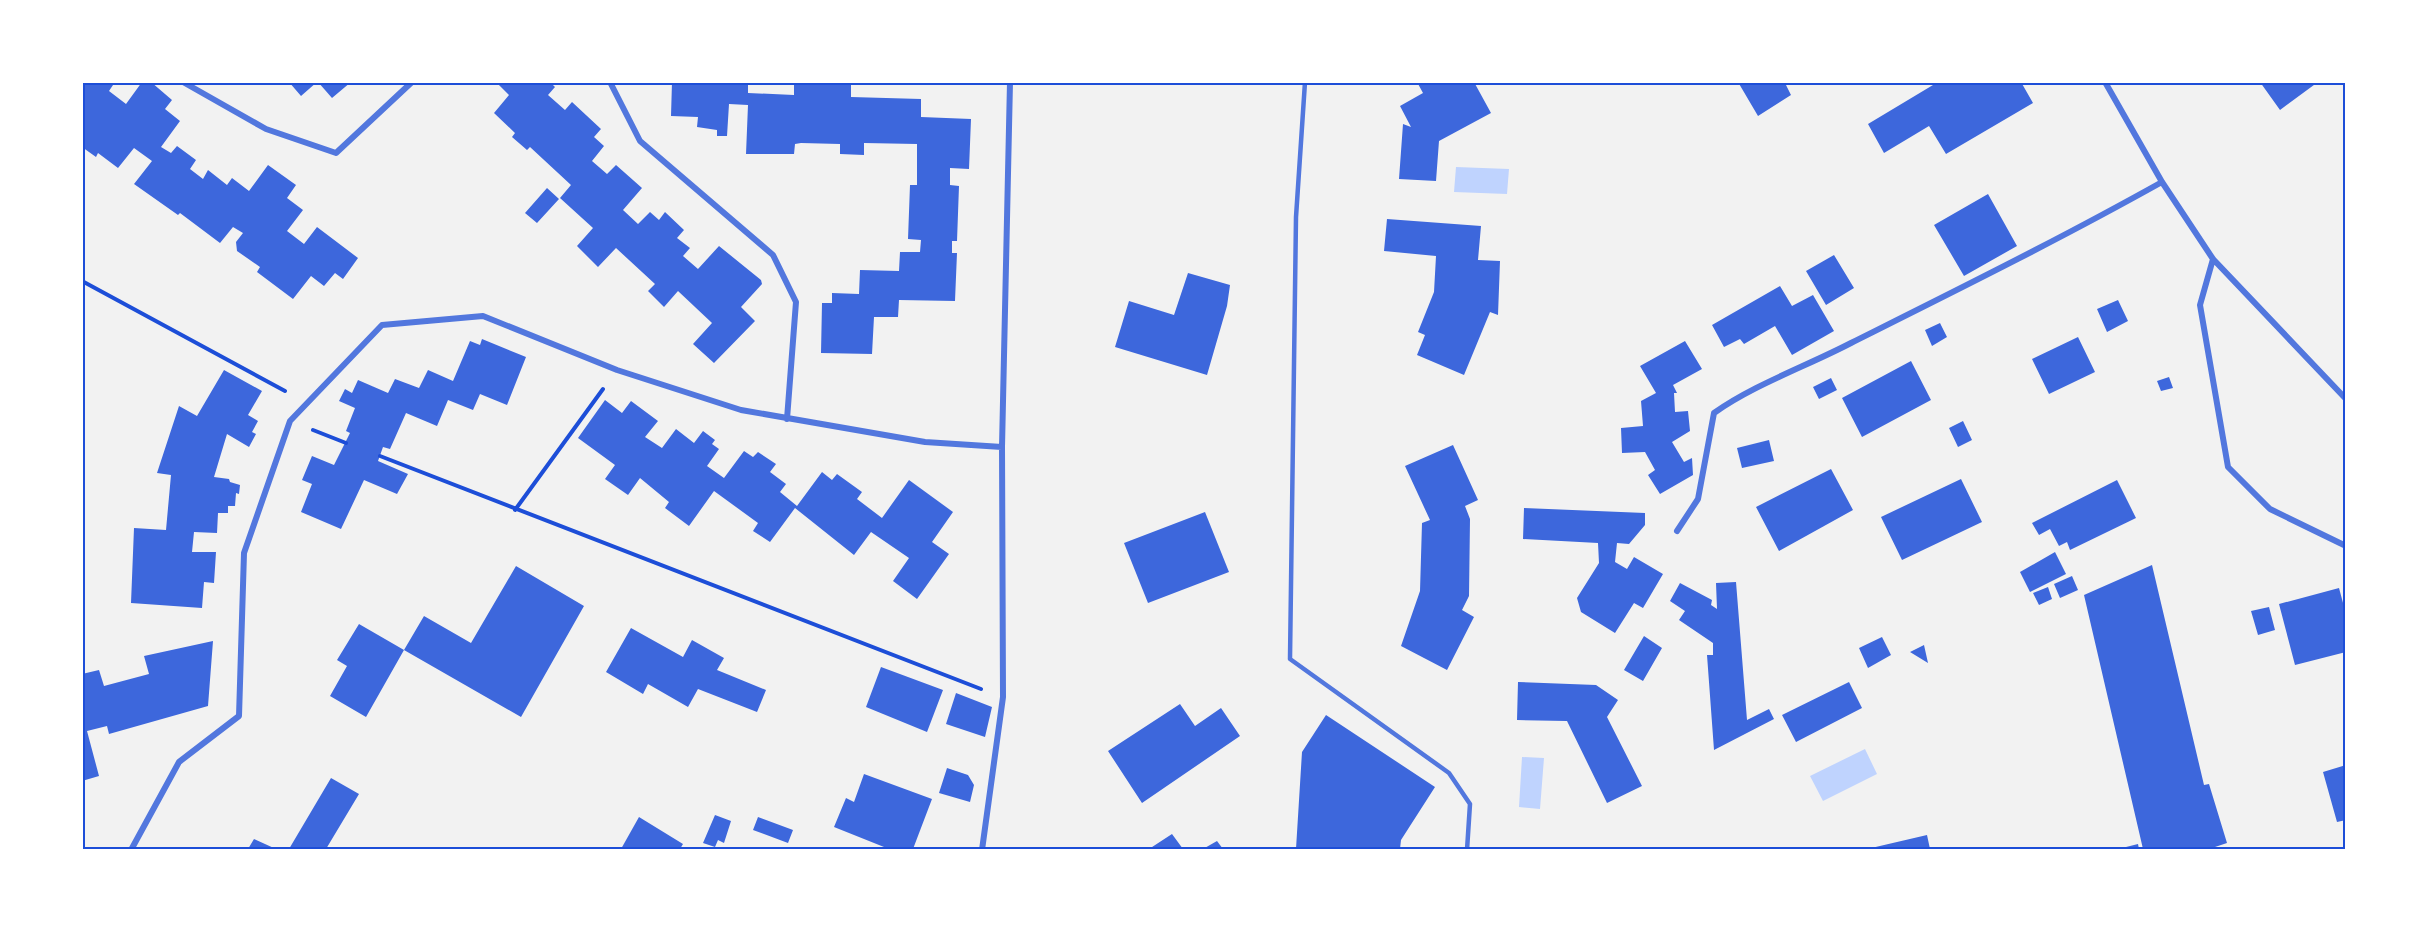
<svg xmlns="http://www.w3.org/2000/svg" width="2428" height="932" font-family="'Exo 2',sans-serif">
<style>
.water{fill:#bfd3fe}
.building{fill:#3d67dc}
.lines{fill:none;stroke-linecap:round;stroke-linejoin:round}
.path{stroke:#1d4ed8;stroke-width:4}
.service{stroke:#5277de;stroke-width:4.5}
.minor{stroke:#5277de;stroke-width:6}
.neatline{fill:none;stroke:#1d4ed8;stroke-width:2}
</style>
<rect width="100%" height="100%" fill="#f2f2f2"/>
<path class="water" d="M1456 167 1509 169 1507 194 1454 192Z
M1865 749 1877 774 1823 801 1810 776Z
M1522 757 1544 758 1540 809 1519 807Z"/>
<path class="building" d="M82 82H115L109 91 126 104 142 82H151L172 100 165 109 180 121 161 147 171 153 177 146 196 160 190 169 203 179 208 170 227 185 232 178 249 191 268 165 296 185 287 198 303 210 287 231 304 244 317 227 358 258 343 279 335 273 324 286 311 276 293 299 257 272 260 267 237 251 236 242 243 233 233 227 220 243 180 213 178 215 134 184 152 161 134 148 118 168 98 153 96 157 82 147Z
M289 82H317L301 96Z
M318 82H351L332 98Z
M496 82H550L555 87 548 95 565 110 572 102 601 129 594 137 604 146 592 161 607 174 616 165 642 188 623 210 638 224 650 212 659 220 665 212 684 230 677 238 690 248 683 256 698 269 719 246 761 280 762 284 741 307 755 321 714 363 693 344 712 323 678 291 664 307 648 291 655 284 616 248 598 267 577 246 593 228 560 198 571 185 530 147 527 150 512 137 515 133 494 113 509 95Z
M672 82H748V93L794 95V82H851V97L921 99V117L971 119 969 169 950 168V185L959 186 957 241H952V253H957L955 301 899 300 898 317H874L872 354 821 353 822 303H832V293L859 294 860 270 899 271 900 252H920L921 240 908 239 910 185H917V144L864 143V155L840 154V144L801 143 795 144 794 154H746L748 105 729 104 727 136H717V130L697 127 698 117 671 116Z
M1417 82H1436L1437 85 1442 82H1474L1491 113 1439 141 1436 181 1399 179 1403 124 1411 127 1400 106 1423 93Z
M1738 82H1791L1786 85 1791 95 1758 116Z
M1938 82H2021L2033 103 1946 154 1929 126 1884 153 1868 124Z
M2260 82H2318L2280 110Z
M547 188 559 199 537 223 525 213Z
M1988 194 2017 246 1964 276 1934 225Z
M1387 219 1481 226 1478 260 1500 261 1498 315 1490 312 1464 375 1417 355 1425 335 1418 332 1434 292 1436 256 1384 251Z
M1834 255 1854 288 1826 305 1806 271Z
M1188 273 1230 285 1227 306 1207 375 1115 347 1129 301 1174 315Z
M1780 286 1792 306 1813 295 1834 331 1792 355 1775 326 1744 344 1740 339 1724 347 1712 325Z
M2118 300 2128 321 2107 332 2097 309Z
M1940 323 1947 337 1932 346 1925 330Z
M2078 337 2095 372 2049 394 2032 359Z
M482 339 526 357 507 405 480 394 473 410 448 400 437 426 406 413 390 449 383 447 378 461 408 474 397 494 364 480 341 529 301 512 312 484 302 480 312 456 334 465 350 433 346 431 355 408 339 401 345 389 352 393 358 380 388 393 395 379 419 388 428 370 453 381 470 341 480 345Z
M1685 341 1702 369 1673 385 1677 393H1674L1675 412 1688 411 1690 431 1672 442 1684 462 1692 458 1693 475 1660 494 1648 475 1655 470 1645 452 1622 453 1621 428 1643 426 1641 401 1656 393 1640 366Z
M1911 361 1931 400 1862 437 1842 398Z
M224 370 262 391 248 415 258 421 252 432 256 434 249 447 227 434 214 477 229 479 230 482 240 485 239 494 236 493 235 506H228V513H218L217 533 194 532 192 552H216L214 583 204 582 202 608 131 603 134 528 166 530 171 475 157 473 179 406 197 416Z
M2169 377 2173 388 2161 391 2157 381Z
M1831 378 1837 390 1819 399 1813 387Z
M605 400 622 413 631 401 658 421 645 437 662 448 676 429 694 443 703 431 715 440 712 444 719 449 707 466 724 478 744 451 753 457 758 452 776 464 770 472 786 484 780 492 797 506 822 472 832 480 837 474 862 492 857 499 882 518 909 480 953 512 932 542 949 554 917 599 893 581 909 558 871 532 854 555 795 508 770 542 753 531 758 523 714 491 689 526 665 508 669 502 640 478 628 495 605 479 615 465 578 438Z
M1963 421 1972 440 1958 447 1949 428Z
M1769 440 1774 461 1742 468 1737 448Z
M1453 445 1478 500 1465 506 1470 519 1469 596 1462 610 1474 617 1447 670 1401 646 1420 591 1422 523 1430 520 1405 466Z
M1831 469 1853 510 1779 551 1756 507Z
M1961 479 1982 522 1902 560 1881 517Z
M2117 480 2136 518 2070 550 2067 542 2059 546 2050 529 2039 535 2032 523Z
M1524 508 1645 513V525L1629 544 1617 543 1615 562 1627 569 1634 557 1663 574 1643 608 1634 603 1615 633 1581 612 1577 598 1599 563 1598 543 1523 539Z
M1205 512 1229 572 1148 603 1124 543Z
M2055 552 2066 574 2030 592 2020 572Z
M2152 565 2204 785 2209 784 2227 843 2209 849H2143L2084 595Z
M516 566 584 606 521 717 404 650 424 616 471 643Z
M2072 576 2078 590 2060 598 2054 584Z
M1736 582 1747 720 1769 709 1774 719 1714 750 1707 655H1713V643L1679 620 1685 611 1670 601 1680 583 1712 600 1711 605 1717 609 1716 583Z
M2048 587 2052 599 2039 605 2033 593Z
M2339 588 2346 614V652L2295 665 2279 604Z
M2269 607 2275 630 2258 635 2251 611Z
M359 624 404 650 366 717 330 696 347 666 337 660Z
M631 628 683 657 692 640 724 658 717 670 766 690 757 712 698 689 688 707 648 684 643 694 606 672Z
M1644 636 1662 648 1643 681 1624 670Z
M1882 637 1891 655 1868 668 1859 648Z
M213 641 208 706 109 734 107 726 87 731 99 776 82 781V674L99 670 104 686 149 674 144 656Z
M1924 645 1928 663 1910 652Z
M881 667 943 690 927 732 866 707Z
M1518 682 1596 685 1618 700 1607 717 1642 786 1607 803 1567 721 1517 720Z
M1849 682 1862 708 1796 742 1782 715Z
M956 693 992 707 985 737 946 724Z
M1180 704 1195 726 1221 708 1240 736 1142 803 1108 751Z
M1326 715 1435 787 1401 840 1400 849H1296L1302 752Z
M2346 765V820L2337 822 2323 772Z
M947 768 968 775 974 785 970 802 939 793Z
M864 774 932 799 913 849H883L884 847 834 827 846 798 854 802Z
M331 778 359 794 326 849H289Z
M715 815 731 821 724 843 718 840 715 847 703 843Z
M639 817 683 844 680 849H621Z
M758 817 793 830 788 843 753 830Z
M1172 834 1183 849H1149Z
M1927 835 1930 849H1867Z
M254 839 276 849H248Z
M1217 841 1223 849H1203Z
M2138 844 2139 849H2118Z"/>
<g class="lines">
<path class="path" d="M82 281 285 391
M313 430 346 443
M380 456 981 689
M515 510 603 389"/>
<path class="service" d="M1305 82 1296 217 1290 659 1449 773 1470 804 1467 850"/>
<path class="minor" d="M183 82 266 129 336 153 412 82
M610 82 640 141 773 255 796 302 787 419
M2105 82 2162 182 2213 259 2346 399
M2213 259 2200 305 2228 467 2270 509 2346 546
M1677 531 1698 499 1714 413C1753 385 1807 366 1851 343 1955 291 2060 239 2162 182
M131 850 179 762 239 716 244 553 290 421 382 325 483 316 617 370 741 410 925 442 1002 447
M982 850 1003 697 1002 447 1010 82"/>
</g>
<rect width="2428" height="932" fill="none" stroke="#ffffff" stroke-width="168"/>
<rect x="84" y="84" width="2260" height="764" class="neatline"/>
</svg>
